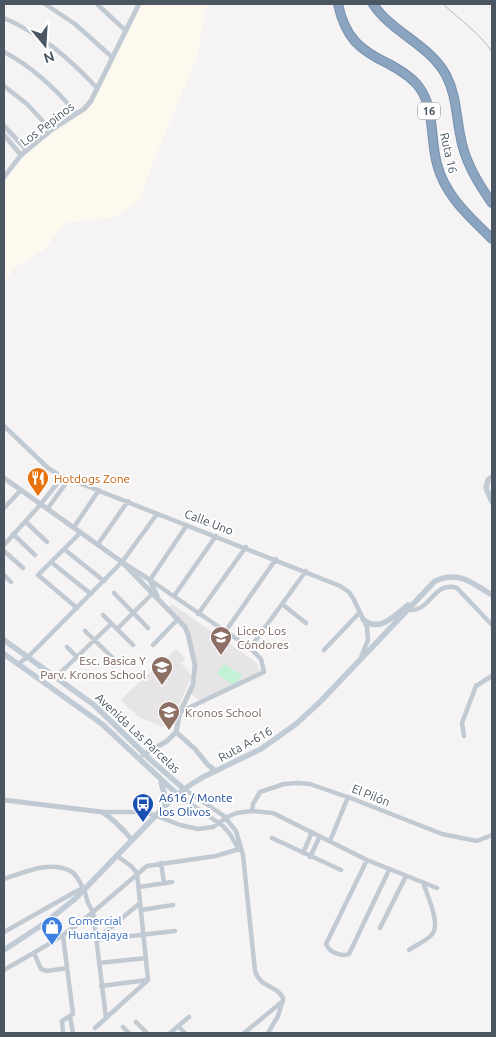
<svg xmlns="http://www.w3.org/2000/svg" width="496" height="1037" font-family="Ubuntu,sans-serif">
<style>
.commercial{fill:#fdf9ef}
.education{fill:#e6e4e5}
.green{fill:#c3f1d5}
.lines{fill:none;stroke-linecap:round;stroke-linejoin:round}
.motorway-casing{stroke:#7690ad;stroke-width:10}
.minor{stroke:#c1cad2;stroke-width:4.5}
.tertiary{stroke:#c1cad2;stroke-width:5}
.secondary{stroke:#c1cbd6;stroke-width:5.5}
.motorway{stroke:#8ba5c1;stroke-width:8}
.rail{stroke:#b5b8bd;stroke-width:1}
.labels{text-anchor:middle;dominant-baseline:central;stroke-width:4;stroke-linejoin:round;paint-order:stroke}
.shield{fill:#fff;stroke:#808990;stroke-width:1}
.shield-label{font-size:11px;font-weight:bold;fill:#4a5661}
.street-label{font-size:12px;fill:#4a5661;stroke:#fff}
.food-label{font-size:12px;fill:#c56008;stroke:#fff;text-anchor:start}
.education-label{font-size:12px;fill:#785e54;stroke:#fff;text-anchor:start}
.transit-label{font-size:12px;fill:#164399;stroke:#fff;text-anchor:start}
.shop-label{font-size:12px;fill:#366cbe;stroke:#fff;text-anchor:start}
</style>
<rect width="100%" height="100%" fill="#f5f3f3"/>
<path class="commercial" d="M141 4H206L198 54 155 158 139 201 114 217 65 223 46 248 15 268 4 283V182L29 151 86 110Z"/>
<path class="education" d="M172 604 257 663 261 672 201 702 191 694 195 687 197 679V665L186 625 169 607Z
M176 649 186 659 181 663 192 676 178 707 176 716 162 728 157 724 141 718 127 707 121 699Z"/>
<path class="green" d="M224 664 242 675 235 686 217 674Z"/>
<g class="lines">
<g class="motorway-casing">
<path id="motorway" d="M338 4C345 37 359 50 389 64 400 70 412 77 419 87 435 108 430 139 437 164 445 196 470 217 492 239
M373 4C392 33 429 44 446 75 456 94 456 114 460 134 464 160 477 182 492 203"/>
</g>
<path class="minor" d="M45 4 75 24 112 57
M97 4 125 30
M4 18C41 34 69 58 96 87
M4 52C33 67 55 88 76 113
M4 86 27 104 51 130
M4 177 21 155
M4 426 48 468 59 475 340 586 349 592 353 598 367 627 368 640 361 657
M4 508 21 490
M48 508 69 479
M26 522 47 542
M74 527 99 490
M13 534 35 555
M98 544 128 501
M4 545 41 504 63 476
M64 549 104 581
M4 551 23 568
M51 562 91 594
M4 575 11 582
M114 593 148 628
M174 596 216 536
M282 604 306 623
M77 608 38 575 81 532
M406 609C430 616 432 580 457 588L492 625
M198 614 246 547
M103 615 133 645
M117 629 155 591
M85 631 115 660
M225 632 276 559
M153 645 178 619
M67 647 77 657
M250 648 306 571
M324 650 360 612
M18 664 28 657 122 562 157 514
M56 677 111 624
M180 712 264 672 261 659 250 648 150 580 187 525
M464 736 462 723 476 686 492 676
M184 789 224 816 236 831 243 855 255 971C260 988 277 985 283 998V1001L244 1033
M178 795 223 826 230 834 239 850
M252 811 253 804 260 792 284 784 297 783 310 784 353 799 442 834 477 841 492 835
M103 812H144L157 816 180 825 198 829 213 827 227 817 237 813 252 811 273 813 367 860 437 888
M272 838 341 870
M330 841 348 797
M303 853 312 832
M310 857 320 836
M367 860 326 944C329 952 341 957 349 954L389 870
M161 863 164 883
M4 879C23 873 52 859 72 872 77 875 80 883 83 888
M139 887 172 882
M141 910 173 905
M380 928 406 876
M4 932 75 892 83 888 84 889 88 903 93 912C66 936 35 952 4 970
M63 936 73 1014 62 1021 63 1033
M97 939 140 903
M96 940 175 931
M409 950C416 945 429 940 433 933 440 922 427 895 423 882
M34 953 41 969 47 971 67 968
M99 963 146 958
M101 986 147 980
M70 1016 73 1033
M106 1018 93 912 147 866 216 856 239 849
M136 1022 147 1033
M178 1026 185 1033
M123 1027 129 1033
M95 1028 148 980 137 873 131 866 117 856
M170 1033 189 1017
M268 1033 278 1016 282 1003"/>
<path class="tertiary" d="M4 126 27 150
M4 135 21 155 51 130 84 109 91 101 139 4
M4 478 122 562 150 580 157 596
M122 562 185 627 188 634 195 665 193 685 180 712 176 732 167 741 143 755
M176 732 195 749 208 765 216 771
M4 800 102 812C115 820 123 829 132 840"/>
<path class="secondary" d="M492 477 488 480 486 488 492 502
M363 619C379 634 395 615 408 605
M4 640 94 705 153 762 184 789
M4 654 102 724 178 795
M161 782 165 797V806
M4 950 45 923 76 898 165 806 184 789 203 777 261 749 296 724 320 702 435 581C459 570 472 583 492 595"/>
<use href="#motorway" class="motorway"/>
<path class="rail" d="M443 4C461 21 478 31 492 52"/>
</g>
<defs>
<g id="restaurant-pin" transform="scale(1.125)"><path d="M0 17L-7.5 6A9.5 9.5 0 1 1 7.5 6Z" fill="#e8710a" stroke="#fff"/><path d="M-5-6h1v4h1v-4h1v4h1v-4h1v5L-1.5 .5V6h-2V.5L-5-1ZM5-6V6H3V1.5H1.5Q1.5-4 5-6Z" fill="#fff"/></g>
<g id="school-pin" transform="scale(1.125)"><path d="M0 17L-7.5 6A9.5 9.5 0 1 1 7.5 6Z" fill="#8d6e63" stroke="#fff"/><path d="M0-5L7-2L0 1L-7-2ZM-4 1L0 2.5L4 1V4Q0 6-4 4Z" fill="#fff"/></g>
<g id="bus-pin" transform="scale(1.125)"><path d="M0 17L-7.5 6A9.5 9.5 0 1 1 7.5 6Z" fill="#1a4fb4" stroke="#fff"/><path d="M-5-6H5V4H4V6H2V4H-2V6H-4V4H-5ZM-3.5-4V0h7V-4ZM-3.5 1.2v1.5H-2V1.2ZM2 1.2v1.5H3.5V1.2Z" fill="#fff"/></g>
<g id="shop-pin" transform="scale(1.125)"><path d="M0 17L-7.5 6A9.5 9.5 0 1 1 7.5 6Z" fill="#3f7fe0" stroke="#fff"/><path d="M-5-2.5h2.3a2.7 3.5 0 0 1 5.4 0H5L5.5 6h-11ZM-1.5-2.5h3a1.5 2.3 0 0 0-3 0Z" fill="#fff"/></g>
</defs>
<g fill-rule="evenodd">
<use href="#restaurant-pin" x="38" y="478"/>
<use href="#school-pin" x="221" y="637"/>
<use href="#school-pin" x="162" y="667"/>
<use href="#school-pin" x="169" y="712"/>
<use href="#bus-pin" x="143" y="804"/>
<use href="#shop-pin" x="52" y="927"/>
</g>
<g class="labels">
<rect class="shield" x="418" y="102.5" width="22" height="17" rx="4"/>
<g class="shield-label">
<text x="429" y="111">16</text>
</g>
<g class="street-label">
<text transform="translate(47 124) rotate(-37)">Los Pepinos</text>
<text transform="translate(449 153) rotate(77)">Ruta 16</text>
<text transform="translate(209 522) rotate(21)">Calle Uno</text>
<text transform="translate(138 733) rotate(43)">Avenida Las Parcelas</text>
<text transform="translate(245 744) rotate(-29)">Ruta A-616</text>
<text transform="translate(371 795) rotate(22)">El Pilón</text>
</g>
<g class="food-label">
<text x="54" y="478">Hotdogs Zone</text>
</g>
<g class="education-label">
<text x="237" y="630">Liceo Los<tspan x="237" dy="14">Cóndores</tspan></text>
<text x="146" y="660" text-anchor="end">Esc. Basica Y<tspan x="146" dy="14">Parv. Kronos School</tspan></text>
<text x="185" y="712">Kronos School</text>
</g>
<g class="transit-label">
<text x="159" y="797">A616 / Monte<tspan x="159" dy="14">los Olivos</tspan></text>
</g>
<g class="shop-label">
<text x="68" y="920">Comercial<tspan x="68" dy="14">Huantajaya</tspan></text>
</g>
</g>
<rect width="496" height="1037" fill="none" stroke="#4a5661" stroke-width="10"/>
<g transform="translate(45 45) rotate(162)" stroke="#ffffff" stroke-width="4" paint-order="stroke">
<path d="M0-4L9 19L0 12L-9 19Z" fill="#4a5661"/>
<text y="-8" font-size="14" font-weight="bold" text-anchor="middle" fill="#4a5661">N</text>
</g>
</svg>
